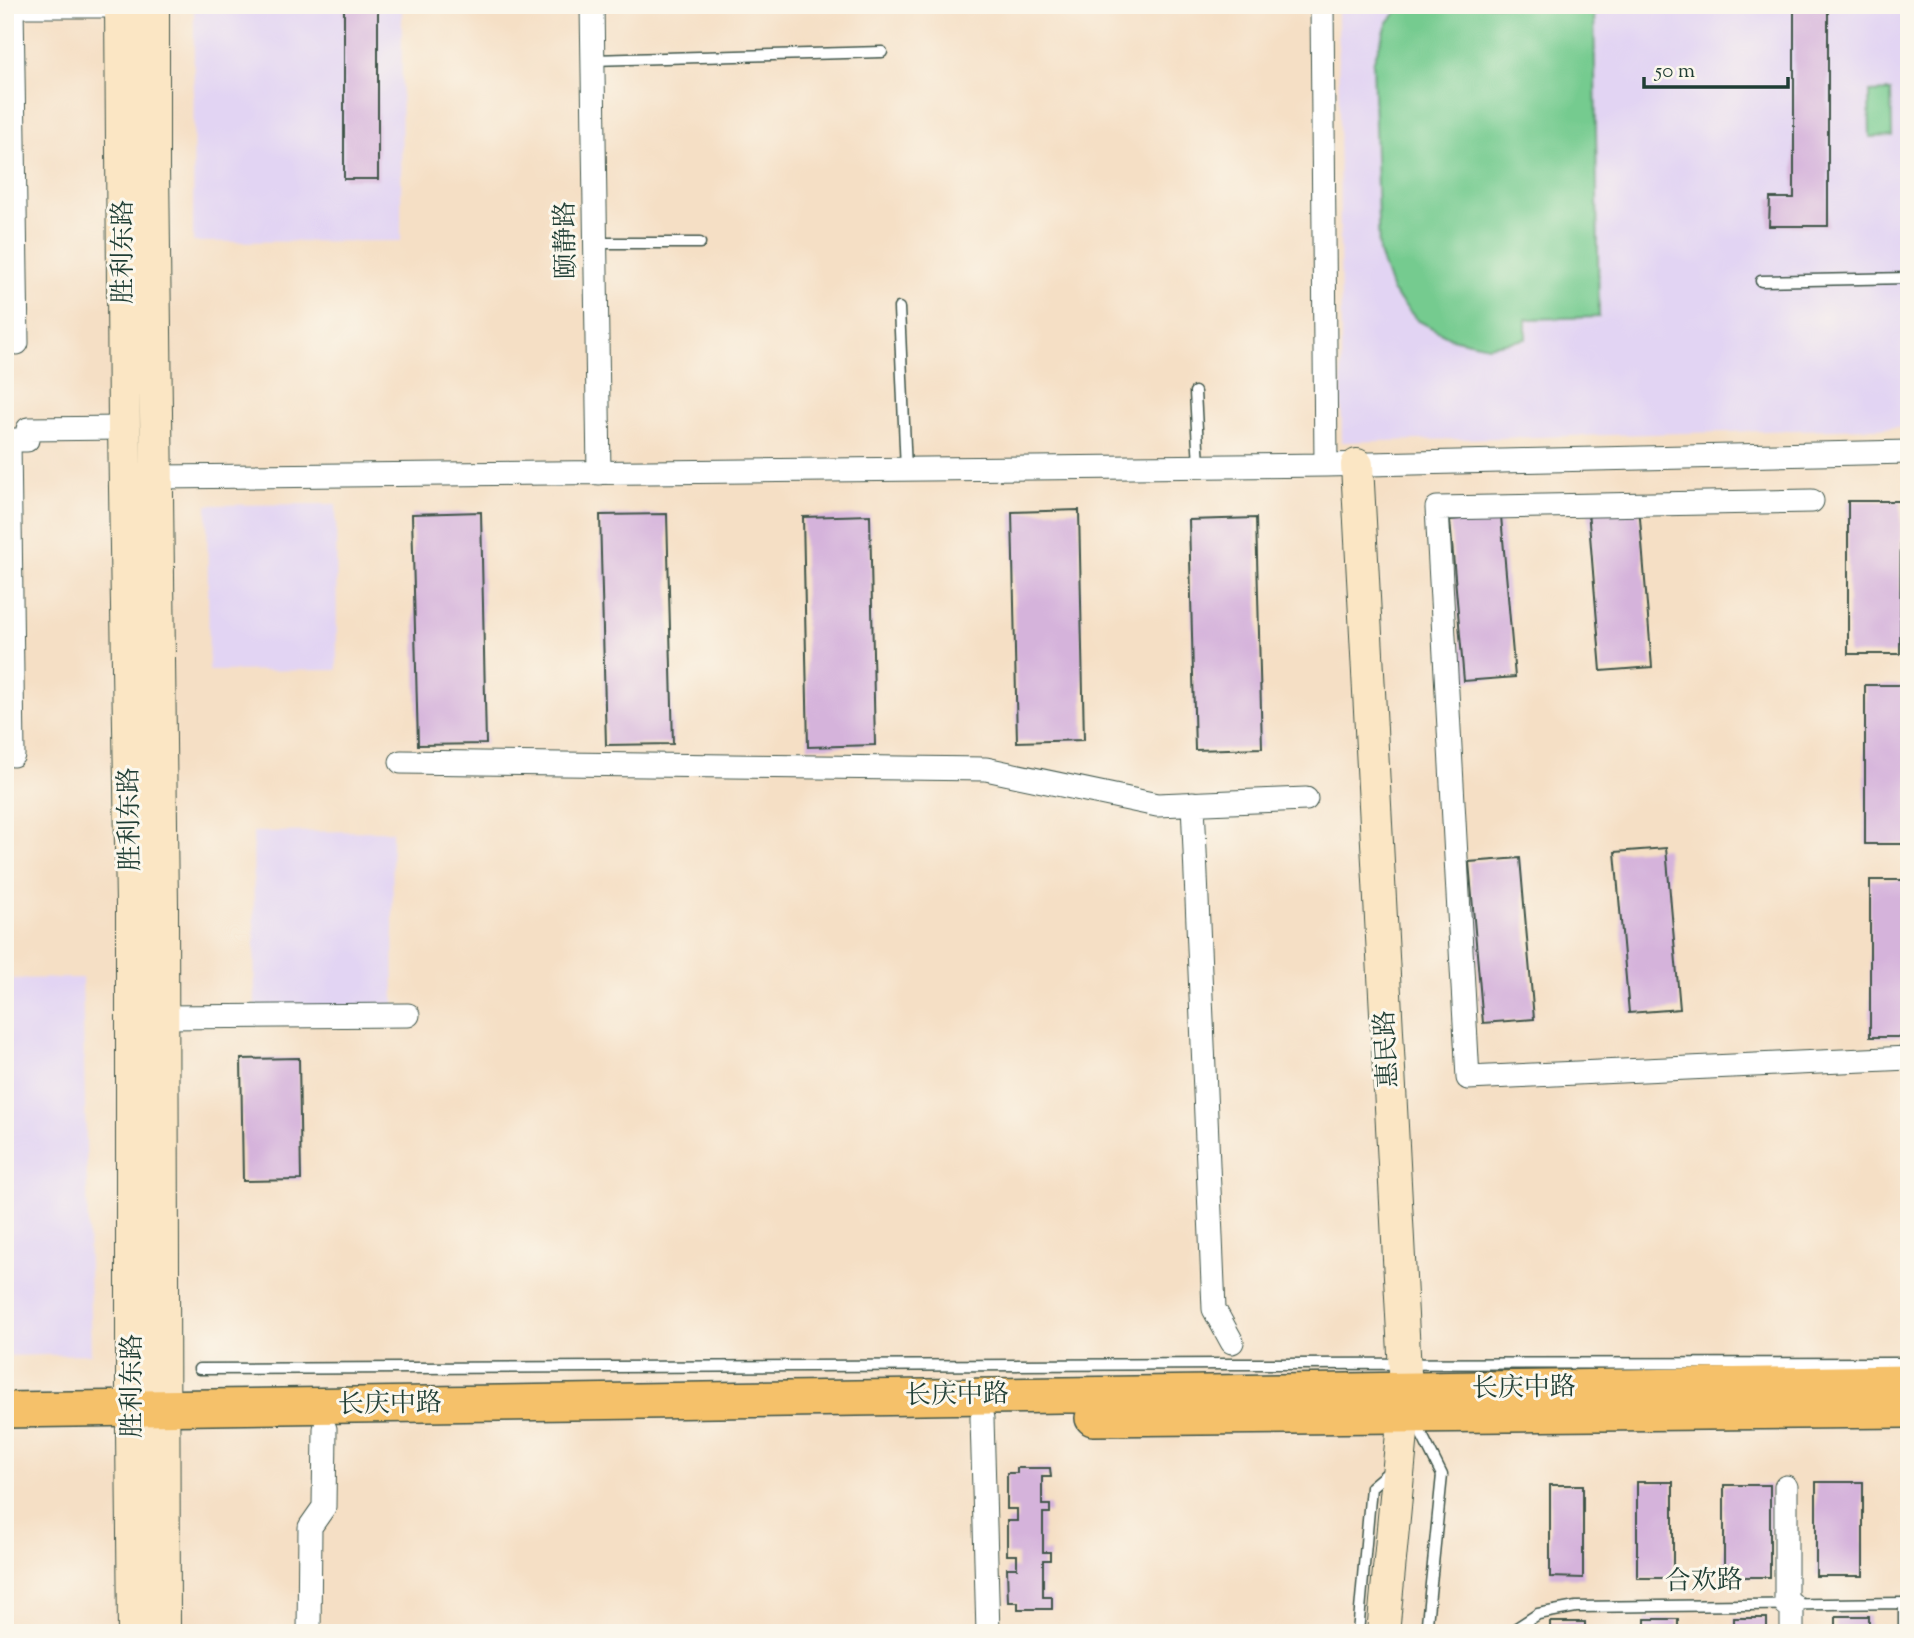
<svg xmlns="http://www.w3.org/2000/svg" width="1914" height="1638" font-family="'Sorts Mill Goudy','Noto Serif SC',serif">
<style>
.built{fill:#e2d4f3}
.green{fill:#74cb8f;stroke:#4a8462;stroke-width:2}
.building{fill:#d5b3db}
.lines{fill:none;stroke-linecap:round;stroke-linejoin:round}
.lane-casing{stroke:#3f554a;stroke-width:13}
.street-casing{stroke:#3f554a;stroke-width:25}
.secondary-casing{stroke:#3f554a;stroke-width:34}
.primary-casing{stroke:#3f554a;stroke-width:38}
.lane{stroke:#fff;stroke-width:10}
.street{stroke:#fff;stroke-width:23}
.secondary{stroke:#fbe6c4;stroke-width:32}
.primary{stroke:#f5c16b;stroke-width:35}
.labels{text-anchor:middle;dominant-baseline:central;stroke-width:6;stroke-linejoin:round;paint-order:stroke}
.street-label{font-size:26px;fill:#1f3d34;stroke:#fbf7ec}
</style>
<rect width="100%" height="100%" fill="#fbf7ec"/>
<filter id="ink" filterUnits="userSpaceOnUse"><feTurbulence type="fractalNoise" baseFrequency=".0143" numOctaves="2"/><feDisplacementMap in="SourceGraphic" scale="14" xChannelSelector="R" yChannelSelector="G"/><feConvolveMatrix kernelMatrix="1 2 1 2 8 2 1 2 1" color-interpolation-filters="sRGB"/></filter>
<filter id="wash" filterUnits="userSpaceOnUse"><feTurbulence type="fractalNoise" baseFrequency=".00686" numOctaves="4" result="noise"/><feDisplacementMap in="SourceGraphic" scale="28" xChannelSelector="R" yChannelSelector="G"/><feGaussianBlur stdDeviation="1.57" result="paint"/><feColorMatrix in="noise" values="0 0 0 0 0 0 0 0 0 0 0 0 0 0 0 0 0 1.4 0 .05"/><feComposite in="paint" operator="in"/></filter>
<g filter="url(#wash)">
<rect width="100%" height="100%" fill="#f5dfc5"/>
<path class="built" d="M194 5H402L401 241 193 242Z
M1338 5H1909V427L1342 442Z
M336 504 337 670 209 671 207 505Z
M392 831 394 1007 255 1008 253 832Z
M82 978 91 1354 5 1356V979Z"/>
<path class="green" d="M1403 5H1594L1599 317 1526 319V339L1488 346 1451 338 1417 320 1392 291 1379 253 1373 62 1388 22Z
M1891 91 1892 136 1870 137 1869 92Z"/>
<g id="blocks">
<path class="building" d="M344 5H378V179H344Z
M1794 5H1828V226H1769L1770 198H1794Z
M1905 5H1909V45H1905Z
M1848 501H1901L1900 654H1848Z
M1639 506 1652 667 1601 671 1588 510Z
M1079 510 1084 740 1017 742 1012 512Z
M481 512 486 744 418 745 412 514Z
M667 514 673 744 606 745 600 515Z
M870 515 875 745 808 747 803 517Z
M1501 516 1515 677 1464 681 1450 520Z
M1256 518 1262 748 1195 750 1189 520Z
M1865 685H1909V844H1865Z
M1666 848 1680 1009 1629 1013 1615 852Z
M1520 858 1534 1019 1483 1023 1469 862Z
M1870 880H1909V1037H1870Z
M299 1058 301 1180 243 1181 241 1059Z
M1017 1468H1050L1051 1477H1042V1505H1050V1513H1043V1552H1050V1560H1043V1597H1052V1609H1018V1602H1008L1007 1568H1017V1555H1007V1521H1017V1509H1007V1473H1017Z
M1637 1482H1673V1578H1637Z
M1816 1482H1863V1576H1816Z
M1550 1485H1583V1578L1550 1577Z
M1724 1485H1770V1577H1724Z
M1836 1616H1869V1633H1836Z
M1734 1618H1767V1633H1734Z
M1645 1619H1678V1633H1645Z
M1550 1622H1585V1633H1550Z"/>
</g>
</g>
<g filter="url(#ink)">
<use href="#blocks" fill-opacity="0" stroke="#3f554a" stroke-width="2"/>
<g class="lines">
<g class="lane-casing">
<path id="lane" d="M592 60 882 52
M595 243H700
M1761 281 1909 278
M899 308 906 470
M1195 392 1199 466
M199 1369 1232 1364 1909 1363
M1422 1435 1442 1475 1426 1633
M1358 1633 1371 1487 1392 1469
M1513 1633 1515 1629 1538 1614 1576 1607 1904 1603V1633"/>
</g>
<g class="street-casing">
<path id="street" d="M12 5 17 343
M592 5 599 473
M1322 5 1326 465
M5 6H121
M5 440H27L28 429 124 428
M9 440 13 755
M157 477 1326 465 1909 452
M1812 501 1437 508 1468 1078 1909 1058
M401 762 986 769 1157 805 1306 799
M1193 803 1214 1309 1232 1342
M162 1017 408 1015
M982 1418 988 1633
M1786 1604V1487
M309 1633 310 1527 324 1507 325 1429
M1792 1633V1604"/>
</g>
<g class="secondary-casing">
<path id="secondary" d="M121 5 124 428 132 906V1432L134 1633
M153 5V167L162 906 164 1633
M1357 465 1406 1391 1383 1633"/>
</g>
<g class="primary-casing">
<path id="primary" d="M5 1410 1909 1383
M1093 1418 1909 1410"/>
</g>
<use href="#lane" class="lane"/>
<use href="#street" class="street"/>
<use href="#secondary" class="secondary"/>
<use href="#primary" class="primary"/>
</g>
</g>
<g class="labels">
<g class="street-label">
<text transform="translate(567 240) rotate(-91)">颐静路</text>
<text transform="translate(124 252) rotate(-90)">胜利东路</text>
<text transform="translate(131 819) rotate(-91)">胜利东路</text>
<text transform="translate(1388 1049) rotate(-93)">惠民路</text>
<text transform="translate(133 1386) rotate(-90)">胜利东路</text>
<text transform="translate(1524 1389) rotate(-1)">长庆中路</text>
<text transform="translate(957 1396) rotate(-1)">长庆中路</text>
<text transform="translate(390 1405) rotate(-1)">长庆中路</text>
<text transform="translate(1704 1582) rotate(-1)">合欢路</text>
</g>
</g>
<rect width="1914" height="1638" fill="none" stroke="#fbf7ec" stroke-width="28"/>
<path d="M1644 77v10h144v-10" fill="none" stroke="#1f3d34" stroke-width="3.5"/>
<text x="1655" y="77" font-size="21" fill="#1f3d34" stroke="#fbf7ec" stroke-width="5" paint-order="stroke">50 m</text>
</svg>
